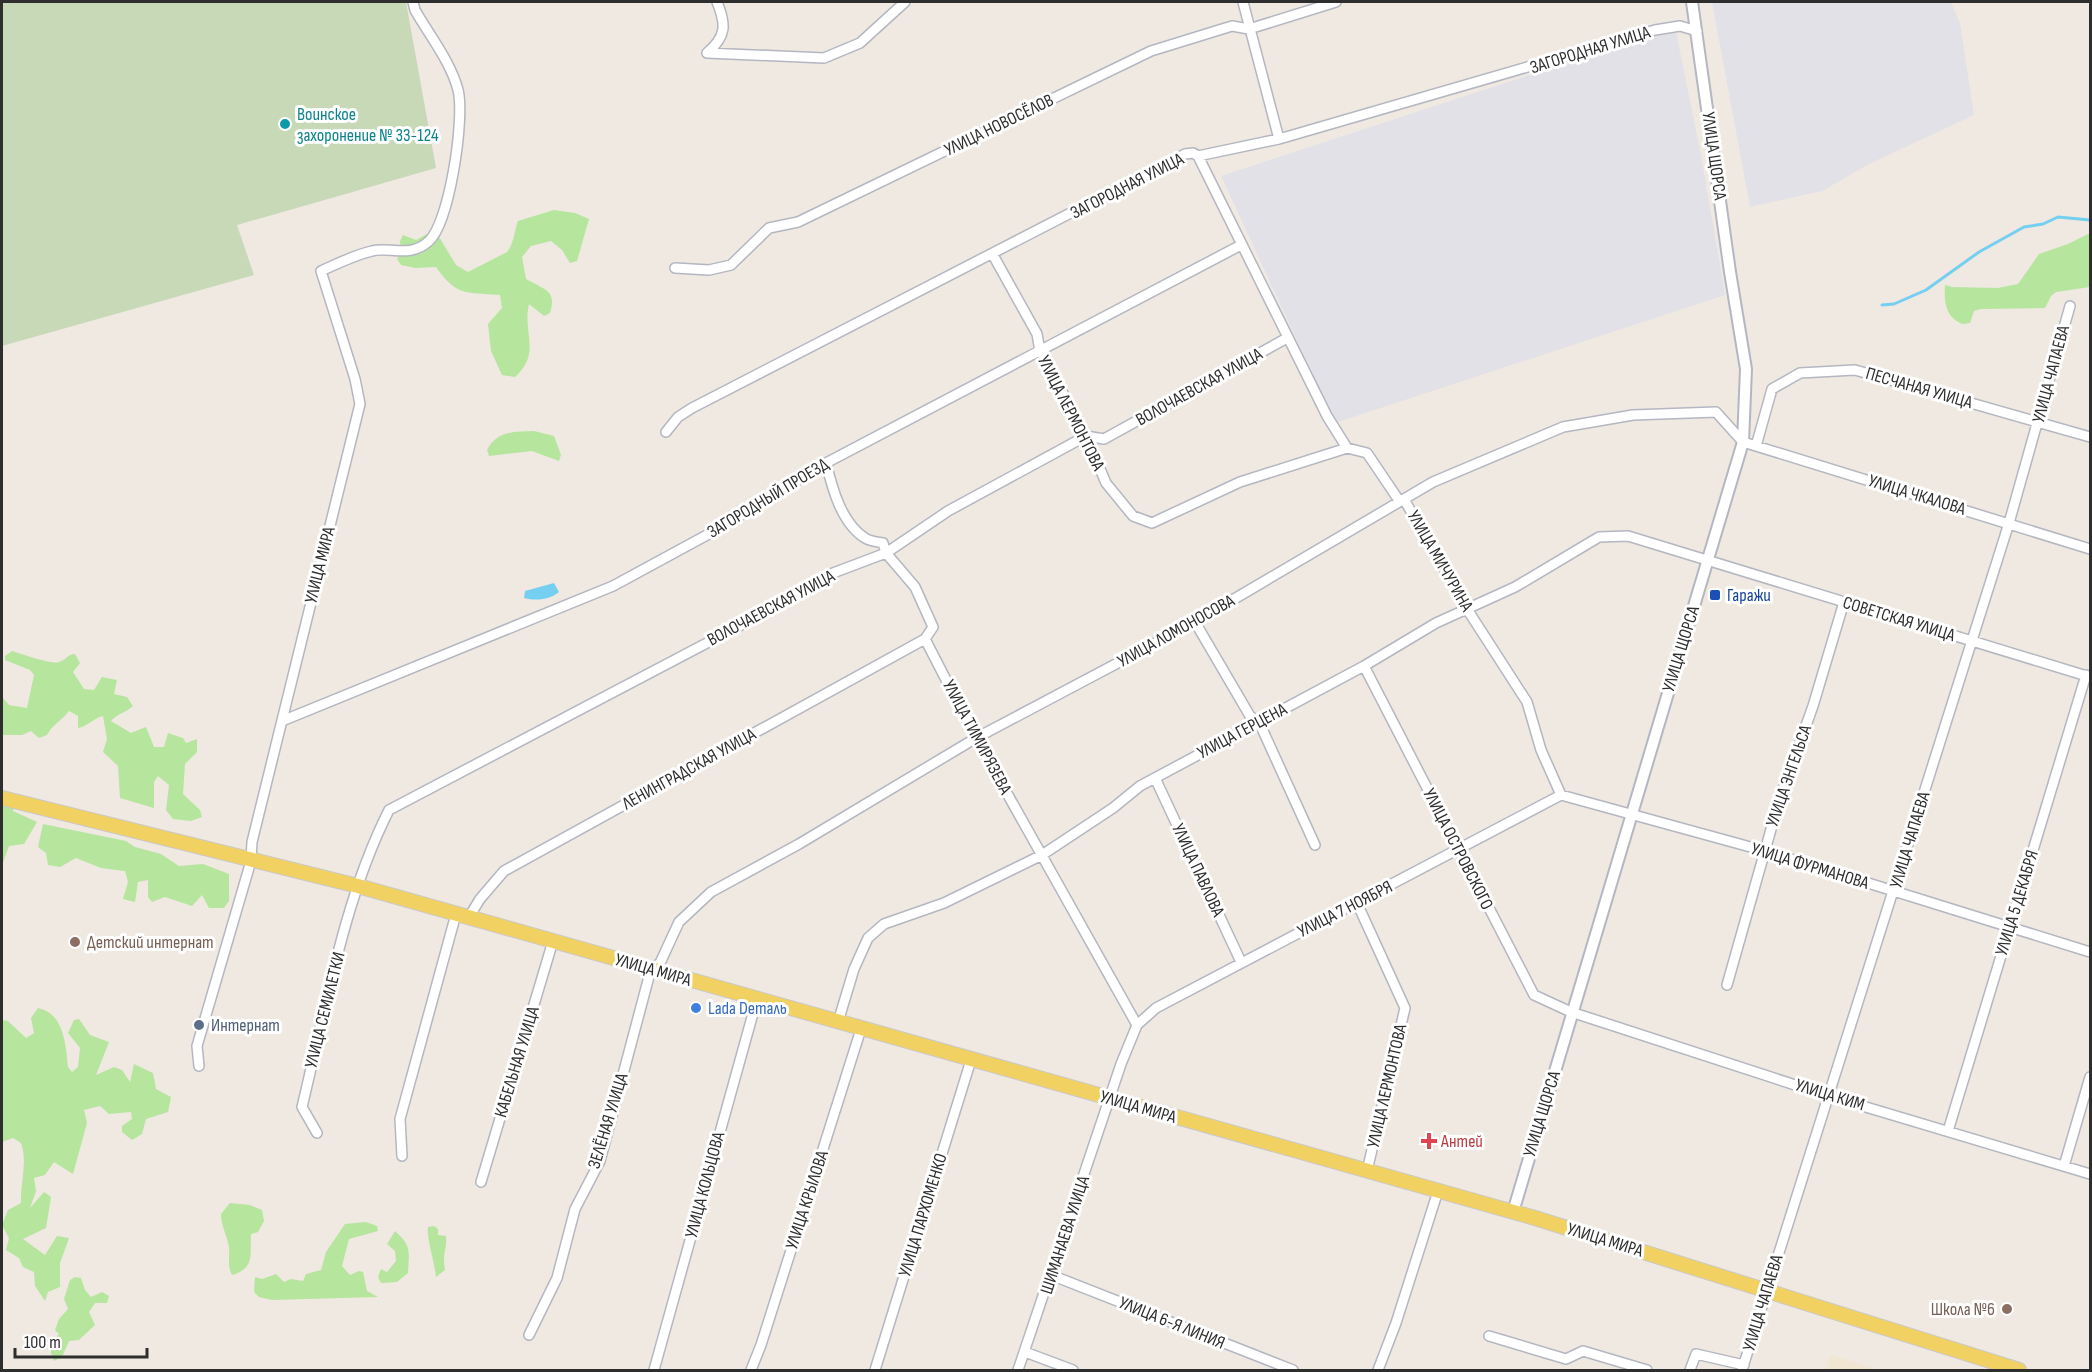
<svg xmlns="http://www.w3.org/2000/svg" width="2092" height="1372" font-family="'Sofia Sans Condensed',sans-serif">
<style>
.industrial{fill:#e3e1e8}
.education{fill:#f0e6d1}
.green{fill:#b6e59e}
.cemetery{fill:#c8d9b8}
.water{fill:#75cff0}
.lines{fill:none;stroke-linecap:round;stroke-linejoin:round}
.stream{stroke:#75cff0;stroke-width:3}
.minor-casing{stroke:#b4b7c1;stroke-width:12}
.tertiary-casing{stroke:#b4b7c1;stroke-width:14}
.primary-casing{stroke:#c9c9c9;stroke-width:16}
.minor{stroke:#fff;stroke-width:9}
.tertiary{stroke:#fff;stroke-width:10}
.primary{stroke:#f2d163;stroke-width:14}
.culture-dot{fill:#0f9aa8;stroke:#fff;stroke-width:2}
.transit-dot{fill:#1a4fb4;stroke:#fff;stroke-width:2}
.education-dot{fill:#8d6e63;stroke:#fff;stroke-width:2}
.shop-dot{fill:#3f7fe0;stroke:#fff;stroke-width:2}
.service-dot{fill:#5c6f8a;stroke:#fff;stroke-width:2}
.health-dot{fill:#e0444e;stroke:#fff;stroke-width:2}
.labels{text-anchor:middle;dominant-baseline:central;stroke-width:6;stroke-linejoin:round;paint-order:stroke}
.street-label{font-size:18px;fill:#2e2e2e;stroke:#fff}
.culture-label{font-size:18px;fill:#0d838f;stroke:#fff;text-anchor:start}
.transit-label{font-size:18px;fill:#164399;stroke:#fff;text-anchor:start}
.education-label{font-size:18px;fill:#785e54;stroke:#fff;text-anchor:start}
.shop-label{font-size:18px;fill:#366cbe;stroke:#fff;text-anchor:start}
.service-label{font-size:18px;fill:#4e5e75;stroke:#fff;text-anchor:start}
.health-label{font-size:18px;fill:#be3a42;stroke:#fff;text-anchor:start}
</style>
<rect width="100%" height="100%" fill="#efe9e1"/>
<path class="industrial" d="M1712 2H1951L1960 23 1974 115 1869 164 1822 191 1750 207Z
M1675 27 1701 155 1725 295 1335 423 1221 176Z"/>
<path class="education" d="M1831 1355 1879 1370H1826Z"/>
<path class="green" d="M554 210 575 213 589 219 577 261 570 263 562 250 551 241 531 246 522 257 526 279C545 290 557 290 550 313L544 316 529 304C522 333 542 353 515 377L502 375 491 351 488 324 502 308 500 295C466 292 457 297 436 267L415 268 401 265 397 259 401 253 400 241 403 235 416 240 435 230 456 265 468 272 507 252C514 244 514 231 518 221Z
M2090 233V287L2056 292 2051 296 2045 308 1981 309 1974 311 1970 323 1963 324C1945 318 1944 301 1945 285L1952 287 1998 288 2018 284 2039 254 2068 244Z
M534 431 554 436 561 455 559 461 532 451 489 456 487 450C497 430 515 432 534 431Z
M12 651C22 654 52 665 59 662 66 660 68 654 75 654L80 663 73 672 84 689 94 690 102 677 117 680 114 694 127 697 133 706C126 713 116 714 111 721L131 733 146 727 154 747H164L168 733 183 738 186 743 197 739V752L185 764 183 794 200 810 202 817 191 821 173 819 166 810 169 785 158 776 154 782V808L120 798 118 766 103 752 107 739 103 716C93 718 89 726 78 728V716L69 711C62 720 52 725 47 735L39 738 31 731 22 735H2V697L9 705 27 708 34 675 30 670 5 660V656Z
M2 802 14 804 13 811 37 822 24 844 9 846 2 865Z
M43 824 126 841 135 847 161 854 179 866 203 864 229 874V901L224 908H209L202 895 192 906 165 897 152 902 148 897V880L138 882 135 902 123 899 128 882 125 871 101 868 76 858 60 867 48 865 46 853 38 847Z
M38 1008C64 1013 66 1046 68 1067L72 1072 78 1067 80 1048 68 1033 74 1020 79 1019 90 1035 109 1042 96 1075 114 1067 122 1070 130 1082 134 1064 153 1073 156 1089 171 1097 168 1112 146 1119 142 1134 132 1140 122 1132V1126L132 1119 131 1112 109 1114 100 1106 84 1110 87 1123 73 1174 54 1162 45 1175 34 1178 36 1191 30 1208 44 1192 51 1197 46 1228 23 1239 45 1255 57 1236 69 1238 60 1263V1287L48 1292 45 1301 35 1286 34 1272 23 1267 19 1258 6 1250 9 1238 2 1225 8 1210 21 1203C20 1182 28 1163 21 1143L13 1138 2 1142V1020L8 1021 26 1038 34 1033 31 1018Z
M230 1203 250 1205 262 1210 264 1221 258 1232 251 1234C250 1256 255 1268 232 1275 227 1265 230 1257 229 1247 227 1235 221 1226 221 1214Z
M366 1222 377 1226 378 1231 349 1239 342 1266 350 1275 359 1271 363 1272 367 1291 378 1297 272 1300 259 1297 254 1292 255 1277 262 1279 276 1274 284 1282 291 1279 303 1281 306 1274 321 1270 326 1252 345 1224Z
M434 1226 438 1229V1235L446 1236C447 1250 442 1253 445 1270L436 1277C435 1264 426 1236 428 1227Z
M395 1231C412 1246 409 1252 408 1273L397 1282 381 1283 378 1277 381 1269 387 1272 396 1261 395 1251 387 1244Z
M75 1277 81 1278 85 1290 91 1297 102 1292 109 1296 107 1303H95L89 1312 95 1325 79 1340 69 1341 62 1357 54 1361C48 1350 51 1343 59 1334L55 1330 59 1319 68 1309 64 1299 70 1280Z"/>
<path class="cemetery" d="M2 2H406L436 168 237 225 254 275 2 346Z"/>
<path class="water" d="M554 583 559 592C549 600 537 601 524 598L525 591Z"/>
<g class="lines">
<path class="stream" d="M1882 305 1894 304 1926 290 1979 252 2024 227 2043 224 2058 217 2090 220"/>
<g class="minor-casing">
<path id="minor" d="M1243 2 1279 139
M707 53 824 58 860 43 905 2
M707 53C727 36 726 24 717 2
M1198 156 1327 416 1347 448 1367 453 1398 499 1405 501 1467 609 1527 702 1541 750 1561 795
M993 255 1037 334 1040 351 1086 436 1106 483 1133 516 1152 523 1240 482 1347 448
M675 268 709 270 731 265 769 228 798 222 1151 51 1232 26 1249 29 1336 2
M666 432 678 417 692 408 1185 154 1193 153 1198 156 1279 139 1655 30 1680 26 1697 31
M1756 446 1772 389 1800 373 1855 370 2090 437
M826 463C832 487 841 523 865 538 869 541 877 542 883 543L886 553 915 587 933 627 925 639 976 738 1137 1025
M1195 622 1250 716 1259 722 1315 845
M1364 666 1534 995 1571 1012 1829 1096 2090 1174
M282 721 613 586 718 529 826 463 1241 245
M1155 778 1241 962
M1357 903 1405 1008 1367 1171
M469 917 480 899 504 871 925 639
M1727 985 1779 801 1813 706 1844 602
M838 1022 854 969 868 938 884 924 944 903 1042 855 1113 808 1140 786 1364 666 1436 623 1515 587 1599 537 1628 536 2090 677
M199 1066 197 1046 251 861 252 842 360 404 355 379 321 271C337 264 354 255 372 251 388 246 410 259 429 241 450 221 465 117 458 90 451 62 429 35 415 10L413 2
M1948 1131 2086 675
M317 1133 302 1107C326 1008 343 901 389 810L764 613 825 576 886 553 948 511 1086 436 1104 439 1287 338
M402 1156 400 1119 456 914
M2064 1166 2090 1077
M481 1182 553 941
M1051 1275 1293 1370
M529 1335 557 1278 575 1209 600 1161 651 969 660 963 679 922 711 892 799 844 976 738 1195 622 1433 482 1563 427 1633 415 1716 412 1743 442 2090 549
M1489 1336 1566 1359 1583 1351 1647 1370
M1025 1352 1073 1370
M654 1370 757 999
M751 1370 761 1345 861 1029
M875 1370 971 1060
M1018 1370 1121 1064 1137 1025 1156 1008 1561 795 1765 851 2090 952
M1378 1370 1396 1323 1438 1191
M1690 1370 1696 1354 1744 1365
M1742 1370 2009 523 2070 306"/>
</g>
<g class="tertiary-casing">
<path id="tertiary" d="M1513 1212 1743 442 1746 369 1730 272 1692 2"/>
</g>
<g class="primary-casing">
<path id="primary" d="M2 798 358 886 1535 1218 2019 1370"/>
</g>
<use href="#minor" class="minor"/>
<use href="#tertiary" class="tertiary"/>
<use href="#primary" class="primary"/>
</g>
<circle class="culture-dot" cx="285" cy="124" r="6"/>
<rect class="transit-dot" x="1709" y="589" width="12" height="12" rx="3"/>
<g class="education-dot">
<circle cx="75" cy="942" r="6"/>
<circle cx="2007" cy="1309" r="6"/>
</g>
<circle class="shop-dot" cx="696" cy="1008" r="6"/>
<circle class="service-dot" cx="199" cy="1025" r="6"/>
<path class="health-dot" d="M1426 1132h6v6h6v6h-6v6h-6v-6h-6v-6h6z"/>
<g class="labels">
<g class="street-label">
<text transform="translate(1590 50) rotate(-17)">ЗАГОРОДНАЯ УЛИЦА</text>
<text transform="translate(999 125) rotate(-26)">УЛИЦА НОВОСЁЛОВ</text>
<text transform="translate(1714 156) rotate(82)">УЛИЦА ЩОРСА</text>
<text transform="translate(1127 186) rotate(-27)">ЗАГОРОДНАЯ УЛИЦА</text>
<text transform="translate(2051 374) rotate(-75)">УЛИЦА ЧАПАЕВА</text>
<text transform="translate(1199 387) rotate(-29)">ВОЛОЧАЕВСКАЯ УЛИЦА</text>
<text transform="translate(1919 388) rotate(16)">ПЕСЧАНАЯ УЛИЦА</text>
<text transform="translate(1071 413) rotate(63)">УЛИЦА ЛЕРМОНТОВА</text>
<text transform="translate(1917 495) rotate(17)">УЛИЦА ЧКАЛОВА</text>
<text transform="translate(768 498) rotate(-31)">ЗАГОРОДНЫЙ ПРОЕЗД</text>
<text transform="translate(1440 561) rotate(60)">УЛИЦА МИЧУРИНА</text>
<text transform="translate(320 565) rotate(-76)">УЛИЦА МИРА</text>
<text transform="translate(771 608) rotate(-28)">ВОЛОЧАЕВСКАЯ УЛИЦА</text>
<text transform="translate(1899 619) rotate(17)">СОВЕТСКАЯ УЛИЦА</text>
<text transform="translate(1176 631) rotate(-29)">УЛИЦА ЛОМОНОСОВА</text>
<text transform="translate(1681 649) rotate(-73)">УЛИЦА ЩОРСА</text>
<text transform="translate(1242 731) rotate(-28)">УЛИЦА ГЕРЦЕНА</text>
<text transform="translate(977 737) rotate(62)">УЛИЦА ТИМИРЯЗЕВА</text>
<text transform="translate(689 769) rotate(-29)">ЛЕНИНГРАДСКАЯ УЛИЦА</text>
<text transform="translate(1789 776) rotate(-71)">УЛИЦА ЭНГЕЛЬСА</text>
<text transform="translate(1910 840) rotate(-73)">УЛИЦА ЧАПАЕВА</text>
<text transform="translate(1458 849) rotate(63)">УЛИЦА ОСТРОВСКОГО</text>
<text transform="translate(1810 866) rotate(17)">УЛИЦА ФУРМАНОВА</text>
<text transform="translate(1198 870) rotate(65)">УЛИЦА ПАВЛОВА</text>
<text transform="translate(2017 903) rotate(-73)">УЛИЦА 5 ДЕКАБРЯ</text>
<text transform="translate(1345 909) rotate(-27)">УЛИЦА 7 НОЯБРЯ</text>
<text transform="translate(653 970) rotate(16)">УЛИЦА МИРА</text>
<text transform="translate(325 1010) rotate(-76)">УЛИЦА СЕМИЛЕТКИ</text>
<text transform="translate(517 1062) rotate(-73)">КАБЕЛЬНАЯ УЛИЦА</text>
<text transform="translate(1387 1086) rotate(-77)">УЛИЦА ЛЕРМОНТОВА</text>
<text transform="translate(1830 1095) rotate(17)">УЛИЦА КИМ</text>
<text transform="translate(1138 1107) rotate(16)">УЛИЦА МИРА</text>
<text transform="translate(1542 1114) rotate(-73)">УЛИЦА ЩОРСА</text>
<text transform="translate(608 1121) rotate(-73)">ЗЕЛЁНАЯ УЛИЦА</text>
<text transform="translate(705 1185) rotate(-75)">УЛИЦА КОЛЬЦОВА</text>
<text transform="translate(807 1200) rotate(-72)">УЛИЦА КРЫЛОВА</text>
<text transform="translate(923 1215) rotate(-73)">УЛИЦА ПАРХОМЕНКО</text>
<text transform="translate(1065 1235) rotate(-72)">ШИМАНАЕВА УЛИЦА</text>
<text transform="translate(1605 1240) rotate(17)">УЛИЦА МИРА</text>
<text transform="translate(1763 1303) rotate(-73)">УЛИЦА ЧАПАЕВА</text>
<text transform="translate(1172 1323) rotate(22)">УЛИЦА 6-Я ЛИНИЯ</text>
</g>
<g class="culture-label">
<text x="297" y="114">Воинское<tspan x="297" dy="21">захоронение № 33-124</tspan></text>
</g>
<g class="transit-label">
<text x="1727" y="595">Гаражи</text>
</g>
<g class="education-label">
<text x="87" y="942">Детский интернат</text>
<text x="1995" y="1309" text-anchor="end">Школа №6</text>
</g>
<g class="shop-label">
<text x="708" y="1008">Lada Dеталь</text>
</g>
<g class="service-label">
<text x="211" y="1025">Интернат</text>
</g>
<g class="health-label">
<text x="1441" y="1141">Антей</text>
</g>
</g>
<rect width="2092" height="1372" fill="none" stroke="#2e2e2e" stroke-width="6"/>
<path d="M15 1348v9h132v-9" fill="none" stroke="#2e2e2e" stroke-width="3"/>
<text x="24" y="1348" font-size="18" fill="#2e2e2e" stroke="#ffffff" stroke-width="4.5" paint-order="stroke">100 m</text>
</svg>
